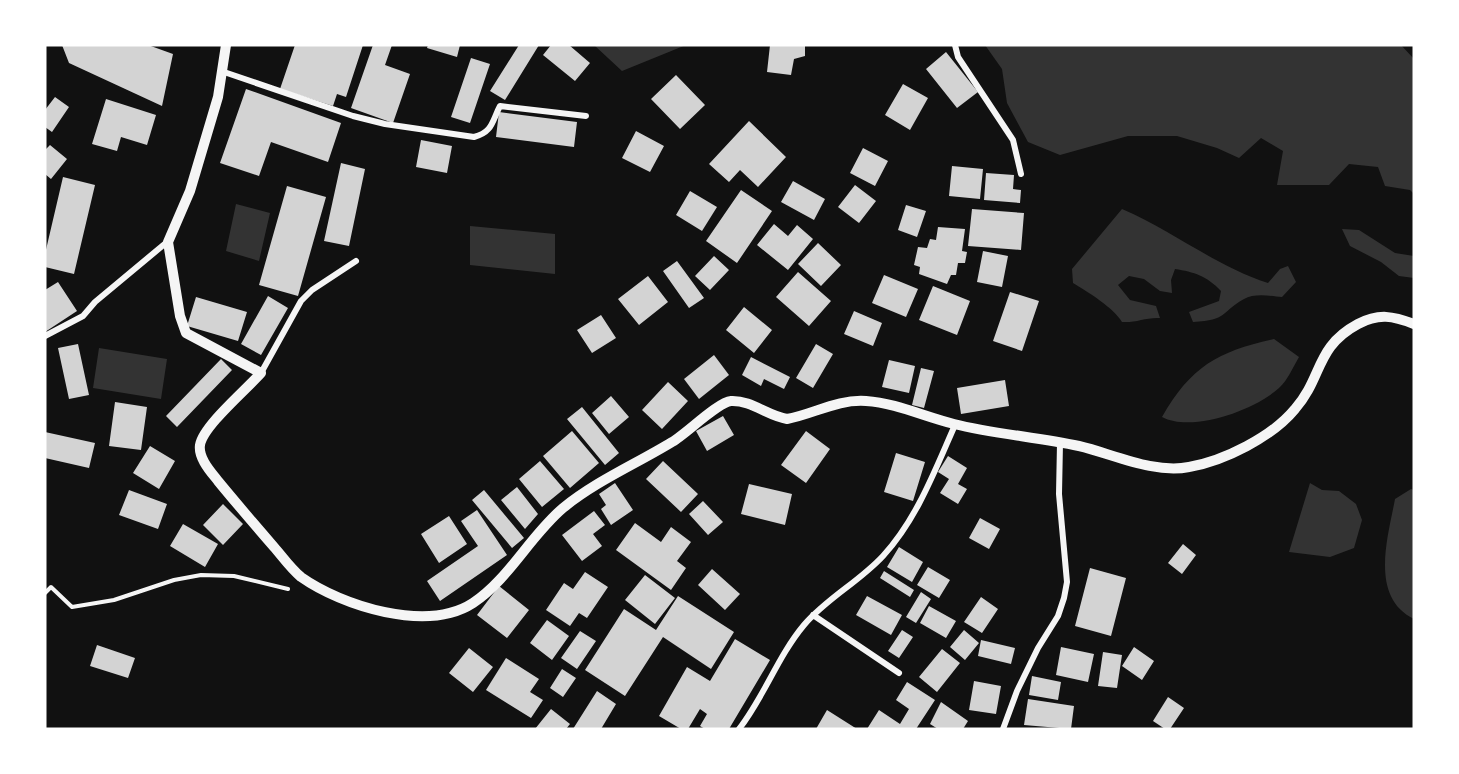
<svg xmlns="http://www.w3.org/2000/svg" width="1459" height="774" font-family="'Nunito Sans',sans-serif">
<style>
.water{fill:#333}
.building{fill:#d3d3d3}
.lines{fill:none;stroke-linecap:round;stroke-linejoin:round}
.path{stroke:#f5f5f5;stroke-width:4}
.minor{stroke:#f5f5f5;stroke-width:6}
.tertiary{stroke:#f5f5f5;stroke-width:10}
</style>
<rect width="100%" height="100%" fill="#111"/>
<path class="water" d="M594 45H686L622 71Z
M985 45H1401L1414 59V194L1410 190 1385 186 1378 167 1349 164 1329 185H1277L1283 151 1261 138 1239 158 1217 148 1177 136H1128L1060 155 1028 142 1007 103 1002 69Z
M236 204 270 213 259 261 226 251Z
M1122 209C1172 230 1215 266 1268 283L1280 269 1288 266 1296 282 1282 297C1271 296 1254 293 1244 299 1219 313 1229 320 1193 322L1189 312 1219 301 1221 291C1207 276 1194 272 1175 269L1171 280 1172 293 1160 291 1144 279 1129 276 1118 285 1130 300 1156 306 1160 318C1146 317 1136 323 1122 322 1114 308 1088 292 1073 283L1072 269Z
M470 226 555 234V274L470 265Z
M1342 229 1359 230 1395 253 1414 256V278L1399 276 1381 262 1350 246Z
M1274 339 1299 357C1293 367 1288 380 1279 388 1255 410 1192 433 1162 417 1191 366 1219 351 1274 339Z
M99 348 167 359 161 399 93 388Z
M1310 483 1322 490 1339 491 1356 504 1362 520 1354 548 1330 557 1289 552Z
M1411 489 1414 490V619C1369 597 1388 537 1395 499Z"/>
<path class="building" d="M62 45H148L173 54 162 106 69 63Z
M295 45H363L346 97 337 94 333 106 280 89Z
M373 45H392L385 65 410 74 393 123 351 108Z
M428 45H460L457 57 427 48Z
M519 45H539L505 100 490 91Z
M551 45H569L590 63 575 81 543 55Z
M770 45H805V56L794 59 791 75 767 72Z
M946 52 978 92 957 108 926 69Z
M471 58 490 64 470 123 451 117Z
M676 75 705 105 680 129 651 99Z
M903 84 928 98 910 130 885 115Z
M246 89 341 123 328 162 271 142 259 176 220 163Z
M55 97 69 107 52 132 45 127V110Z
M106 99 156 115 147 145 121 137 117 151 92 144Z
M499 112 577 122 574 147 496 137Z
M749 121 786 157 758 187 740 170 729 182 709 164Z
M636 131 664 146 650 172 622 158Z
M421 140 452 146 447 173 416 167Z
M50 145 67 159 51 179 45 174V150Z
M863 148 888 161 875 186 850 173Z
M341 163 365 169 349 246 324 241Z
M952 166 983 169 980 199 949 196Z
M986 173 1014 175 1013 189 1021 190 1020 203 984 200Z
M63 177 95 185 74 274 45 267V254Z
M793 181 825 199 814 220 781 202Z
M855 185 876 201 859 223 838 207Z
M287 186 326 197 298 296 259 285Z
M741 190 772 211 737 263 706 241Z
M690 191 717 207 702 231 676 215Z
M906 205 926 211 917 237 898 230Z
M972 209 1024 213 1021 250 968 246Z
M774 224 788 236 797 225 813 239 788 270 757 245Z
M938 227 965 229 962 251 967 252 965 263H958L956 275H951L947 284 919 274 920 267 914 265 918 247 927 248 930 239 936 240Z
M818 243 841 265 821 286 798 264Z
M983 251 1008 256 1002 287 977 282Z
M714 256 729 270 710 290 695 276Z
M677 261 704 298 689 308 663 271Z
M798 272 831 301 809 326 776 297Z
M884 275 918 289 906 317 872 303Z
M648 276 668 302 639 325 618 299Z
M58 282 77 311 45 332V290Z
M933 286 970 301 957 335 919 320Z
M1010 292 1039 301 1022 351 993 341Z
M268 296 288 308 261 355 241 344Z
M196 297 247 312 238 341 187 326Z
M744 307 772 330 754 353 726 330Z
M854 311 882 323 873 346 844 334Z
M601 315 616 338 592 353 577 330Z
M78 344 89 395 69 399 58 348Z
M816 344 833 354 813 388 796 378Z
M714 355 729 375 699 399 684 379Z
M751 357 790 377 784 389 764 379 761 386 742 375Z
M221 359 232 370 177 427 166 416Z
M889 360 915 366 909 393 882 387Z
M921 368 934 371 924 408 912 405Z
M1005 380 1009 406 961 414 957 388Z
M668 382 688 401 662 429 642 410Z
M611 396 629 417 609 434 592 413Z
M115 402 147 407 141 450 109 446Z
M582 407 619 453 605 465 567 419Z
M723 416 734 435 707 451 696 431Z
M572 431 599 463 570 488 543 456Z
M806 431 830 449 806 483 781 465Z
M45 432 95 443 89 468 45 458Z
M150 446 175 461 159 489 133 473Z
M896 453 925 462 913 501 884 492Z
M948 456 967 468 958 484 967 489 958 504 940 493 949 479 938 472Z
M540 461 564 489 542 507 519 479Z
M663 461 698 494 681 512 646 479Z
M615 483 633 510 611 525 601 509 606 505 599 494Z
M749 484 792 494 785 525 741 514Z
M517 487 538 514 525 529 501 500Z
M129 490 167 504 158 529 119 515Z
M484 490 524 538 512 548 472 500Z
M703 501 723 522 708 535 689 514Z
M223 504 243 524 223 545 203 525Z
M477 510 507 555 440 601 427 581 478 546 461 521Z
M594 511 605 525 593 534 602 546 582 561 562 535Z
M449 516 467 544 439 563 421 534Z
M980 518 1000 529 989 549 969 538Z
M635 523 661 542 671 527 691 542 677 561 686 568 671 590 616 550Z
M183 524 218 544 205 567 170 546Z
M1183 544 1196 555 1182 574 1168 563Z
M899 547 923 562 912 582 887 567Z
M928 567 950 580 939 598 917 585Z
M1090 568 1126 578 1111 636 1075 626Z
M712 569 740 594 725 610 698 585Z
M884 571 914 590 910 597 880 578Z
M585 572 608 587 587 618 579 613 570 626 546 610 564 583 573 589Z
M645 575 675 598 655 624 625 600Z
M499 586 529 610 507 638 477 615Z
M921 592 931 599 916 623 906 617Z
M678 596 734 632 711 669 663 637 625 696 585 670 624 609 656 630Z
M867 596 902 615 891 635 856 615Z
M981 597 998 609 982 633 964 622Z
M929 606 956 621 946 638 920 623Z
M547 620 569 636 552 660 530 643Z
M902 630 913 637 899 658 888 651Z
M964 630 979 643 965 660 950 647Z
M580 631 596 641 577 669 561 658Z
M735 639 770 660 729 729H705L700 726 707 714 700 709 688 729H681L659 716 687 667 710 681Z
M981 640 1015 648 1011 664 978 656Z
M97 645 135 658 128 678 90 666Z
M1061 647 1094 654 1088 682 1056 675Z
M1134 647 1154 661 1142 680 1122 666Z
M469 648 493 667 473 692 449 673Z
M942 649 960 663 937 692 919 677Z
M1103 652 1122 655 1117 688 1098 686Z
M506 658 539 679 530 692 543 700 531 718 486 690Z
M562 669 576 678 563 697 550 688Z
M1032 676 1061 682 1058 700 1029 695Z
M974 681 1001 686 996 714 969 710Z
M907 682 935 700 916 729H867L879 710 900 724 909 709 896 700Z
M597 691 616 704 601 729H573Z
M1168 697 1184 708 1170 729H1165L1153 721Z
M1028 699 1074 706 1071 729 1024 725Z
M941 702 968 721 963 729H938L930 724Z
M551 709 570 724 566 729H535Z
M827 710 857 729H816Z"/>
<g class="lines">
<path class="path" d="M45 593 51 587 72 607 114 600 174 580 201 575 234 576 288 589"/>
<path class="minor" d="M955 45 958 57 1013 140 1021 174
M224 72 353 116 385 124 474 137C493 132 492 121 500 106L586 116
M45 336 83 316 95 302 167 242
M261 373 301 301 312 290 356 261
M813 615 899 673
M739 729C764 697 778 656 804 625 827 598 859 582 883 556 917 519 935 470 955 425
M1003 729 1017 691 1038 648 1058 616 1064 598 1067 582 1059 494 1060 443"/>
<path class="tertiary" d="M226 45 218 97 190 191 168 242 180 316 186 333 261 373C247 389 203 426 200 445 198 458 211 472 218 481 236 503 255 525 274 547 282 556 291 569 301 577 342 606 427 633 473 603 509 579 530 536 563 508 596 481 636 464 672 442 686 434 718 402 731 401 751 400 768 416 787 419 814 414 837 399 866 401 896 403 925 417 954 424 994 434 1037 437 1079 446 1113 454 1154 474 1189 467 1224 461 1272 437 1295 409 1323 377 1315 347 1358 324 1379 313 1393 316 1414 324"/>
</g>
<rect width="1459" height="774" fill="none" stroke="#ffffff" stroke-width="93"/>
</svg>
